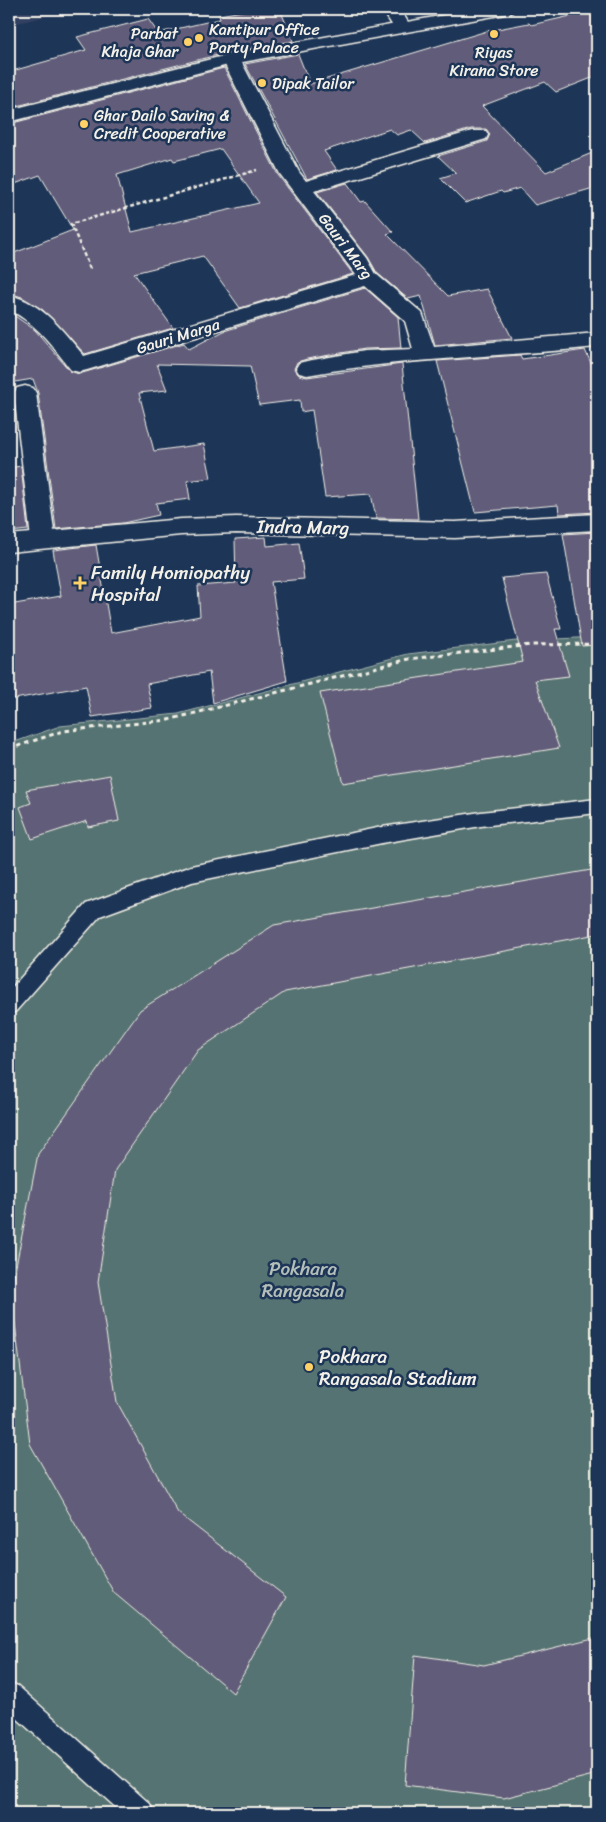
<svg xmlns="http://www.w3.org/2000/svg" width="606" height="1822" font-family="Sriracha,sans-serif">
<style>
.built{fill:#314162}
.green{fill:#547372;stroke:#a4b2ad}
.building{fill:#605c7a;stroke:#f4f1e8;fill-rule:evenodd}
.lines{fill:none;stroke-linecap:round;stroke-linejoin:round}
.service-casing{stroke:#f4f1e8;stroke-width:3}
.minor-casing{stroke:#f4f1e8;stroke-width:3}
.secondary-casing{stroke:#f4f1e8;stroke-width:3}
.primary-casing{stroke:#f4f1e8;stroke-width:3}
.path-far1{stroke:#f4f1e8;stroke-width:2.5;stroke-dasharray:4 2.5;stroke-linecap:butt}
.path{stroke:#f4f1e8;stroke-width:3;stroke-dasharray:4.5 4;stroke-linecap:butt}
.service{fill:#1d3557;fill-rule:evenodd}
.minor{fill:#1d3557;fill-rule:evenodd}
.secondary{fill:#1d3557;fill-rule:evenodd}
.primary{fill:#1d3557;fill-rule:evenodd}
.poi-dot{fill:#ffd166;stroke:#1d3557;stroke-width:2}
.labels{text-anchor:middle;dominant-baseline:central;stroke-width:5;stroke-linejoin:round;paint-order:stroke}
.far-poi-label{font-size:16px;fill:#f4f1e8;stroke:#1d3557;text-anchor:start}
.far-street-label{font-size:16px;fill:#f4f1e8;stroke:#1d3557}
.street-label{font-size:19px;fill:#f4f1e8;stroke:#1d3557}
.poi-label{font-size:19px;fill:#f4f1e8;stroke:#1d3557;text-anchor:start}
.park-label{font-size:19px;fill:#b4bfb9;stroke:#1d3557}
</style>
<rect width="100%" height="100%" fill="#1d3557"/>
<filter id="ink" filterUnits="userSpaceOnUse"><feTurbulence type="fractalNoise" baseFrequency=".02" numOctaves="2"/><feDisplacementMap in="SourceGraphic" scale="10" xChannelSelector="R" yChannelSelector="G"/><feConvolveMatrix kernelMatrix="1 2 1 2 8 2 1 2 1" color-interpolation-filters="sRGB"/></filter>
<g filter="url(#ink)">
<path class="built" d="M9 9H77L9 25Z"/>
<path class="green" d="M597 637V1813H9V744L60 726 178 714 408 654 516 641Z"/>
<path class="building" d="M255 9H280L293 41 225 53 9 108V72L86 50 77 37 148 19 158 33 220 19 219 15Z
M597 10V76L556 92 545 82 482 106 546 172 597 151V187L535 205 520 188 503 193 501 191 465 203 440 178 456 173 438 156 487 141 490 134 486 129H471L425 143 411 130 397 135 390 129 324 151 337 170 307 179 245 64 298 54 310 84 487 31 529 23 531 25Z
M224 68 278 175 353 274 240 308 203 256 134 273 173 328 85 354 43 310 22 297 9 293V255L73 230 40 175 9 186V124ZM221 149 259 203 132 232 117 175 172 158 174 161Z
M347 183 361 202 365 201 393 232 387 234 448 296 487 289 512 338 435 345 421 296 408 299 377 273 368 257 317 192Z
M365 288 398 317 401 348 364 349 307 359 297 362 294 369 299 375 307 377 402 364 418 519 376 518 371 494 325 497 312 410 301 412 300 400 259 405 250 366 157 364 167 390 139 393 154 451 204 444 211 478 187 481 190 499 156 503 159 515 123 523 56 529 38 393 33 379 9 383V312L35 330 70 371 79 374 184 343 189 349 224 331Z
M585 350 597 376V512L559 514 558 505 475 512 437 361 520 355 522 359Z
M21 466 28 530 9 532V468Z
M597 532V645L582 646 563 534Z
M266 537 267 546 299 543 304 579 271 582 287 681 213 703 209 672 147 684 152 708 92 717 86 686 9 700V605L61 596 53 550 96 545 111 633 200 616 198 586 236 583 235 539Z
M546 574 561 629H555L569 676 535 680 559 748 343 783 320 693 523 662 502 578Z
M110 775 119 821 88 827 87 821 32 839 20 807 31 803 26 790Z
M597 869V934L285 992 198 1050 115 1170 98 1282 117 1402 178 1513 286 1597 233 1693 114 1593 30 1444 11 1291 38 1154 140 1010 274 925Z
M597 1637V1774L504 1798 405 1785 415 1655 484 1665Z"/>
<g class="lines">
<g class="service-casing">
<path id="service" d="M597 799V813L481 826 382 843 192 882 100 916 16 1011 9 1014V991L86 904 191 866 382 827 481 812Z
M9 1683 18 1686 150 1804 154 1813H122L9 1711Z"/>
</g>
<g class="minor-casing">
<path id="minor" d="M382 9H400L411 27 408 31H396Z
M231 54 237 55 240 59 299 172 306 181 472 131H486L488 135 486 139 314 191 367 258 376 274 422 313 434 347 597 333V347C501 357 403 358 307 375L299 373 296 368 299 363 307 361 364 351 413 349 405 321 365 286 87 370 79 372 71 370C53 347 37 323 9 310V295C43 303 62 330 84 356L356 275 280 174 222 59 225 55Z
M25 386 33 388 36 393 55 539 51 545 43 548 35 545 31 539 14 393 17 388Z"/>
</g>
<g class="secondary-casing">
<path id="secondary" d="M478 9H514L511 13 505 14 232 64 9 122V110L231 54Z"/>
</g>
<g class="primary-casing">
<path id="primary" d="M597 514V530L455 538 236 533 181 535 9 552V535L181 519 236 517 455 522Z"/>
</g>
<path class="path-far1" d="M90 269 71 224 257 170"/>
<path class="path" d="M9 749 63 731 168 720 409 659 531 645 597 644"/>
<use href="#service" class="service"/>
<use href="#minor" class="minor"/>
<use href="#secondary" class="secondary"/>
<use href="#primary" class="primary"/>
</g>
</g>
<g class="poi-dot">
<circle cx="494" cy="34" r="5"/>
<circle cx="199" cy="38" r="5"/>
<circle cx="188" cy="42" r="5"/>
<circle cx="262" cy="83" r="5"/>
<circle cx="84" cy="124" r="5"/>
<path d="M77.5 575.5h5v5h5v5h-5v5h-5v-5h-5v-5h5z"/>
<circle cx="309" cy="1367" r="5"/>
</g>
<g class="labels">
<g class="far-poi-label">
<text x="209" y="29">Kantipur Office<tspan x="209" dy="18">Party Palace</tspan></text>
<text x="178" y="33" text-anchor="end">Parbat<tspan x="178" dy="18">Khaja Ghar</tspan></text>
<text x="494" y="52" text-anchor="middle">Riyas<tspan x="494" dy="18">Kirana Store</tspan></text>
<text x="272" y="83">Dipak Tailor</text>
<text x="94" y="115">Ghar Dailo Saving &amp;<tspan x="94" dy="18">Credit Cooperative</tspan></text>
</g>
<g class="far-street-label">
<text transform="translate(346 246) rotate(53)">Gauri Marg</text>
<text transform="translate(178 336) rotate(-17)">Gauri Marga</text>
</g>
<g class="street-label">
<text transform="translate(303 527) rotate(1)">Indra Marg</text>
</g>
<g class="poi-label">
<text x="91" y="572">Family Homiopathy<tspan x="91" dy="22">Hospital</tspan></text>
<text x="319" y="1356">Pokhara<tspan x="319" dy="22">Rangasala Stadium</tspan></text>
</g>
<g class="park-label">
<text x="303" y="1268">Pokhara<tspan x="303" dy="22">Rangasala</tspan></text>
</g>
</g>
<rect width="606" height="1822" fill="none" stroke="#1d3557" stroke-width="30"/>
<rect x="15" y="15" width="576" height="1792" fill="none" stroke="#f4f1e8" stroke-width="2" filter="url(#ink)"/>
</svg>
